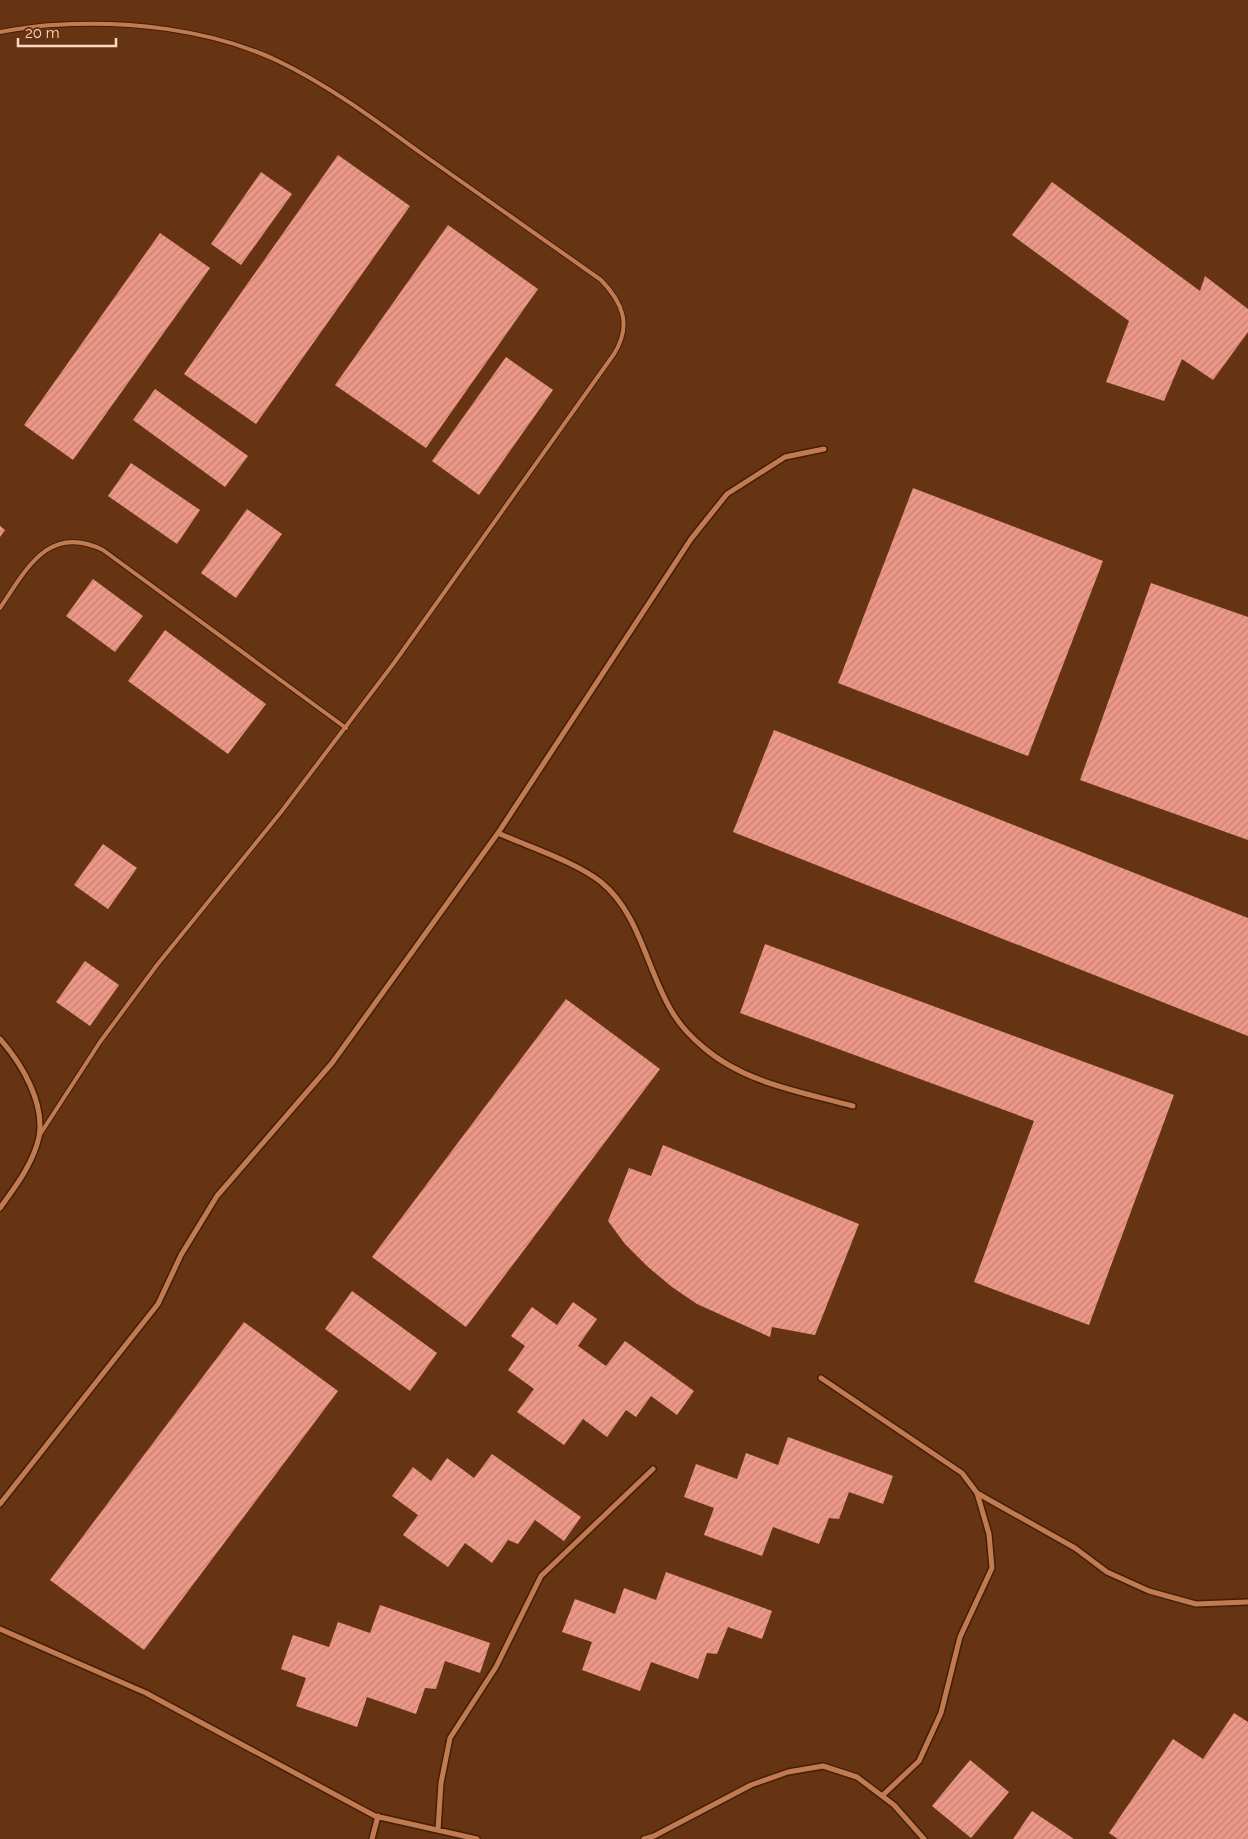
<svg xmlns="http://www.w3.org/2000/svg" width="1248" height="1839" font-family="Raleway,sans-serif">
<style>
.building{fill:url(#building-hatch)}
.lines{fill:none;stroke-linecap:round;stroke-linejoin:round}
.service-casing{stroke:#421f08;stroke-width:6}
.minor-casing{stroke:#421f08;stroke-width:8}
.service{stroke:#c27b51;stroke-width:4}
.minor{stroke:#c27b51;stroke-width:5}
</style>
<defs>
<pattern id="building-hatch" width="6" height="6" patternUnits="userSpaceOnUse" patternTransform="scale(1.25)"><rect width="6" height="6" fill="#ec9787"/><path d="M-1 1l2-2M0 6l6-6M5 7l2-2" fill="none" stroke="#c48174"/></pattern>
</defs>
<rect width="100%" height="100%" fill="#663413"/>
<path class="building" d="M338 155 410 206 256 424 184 374Z
M261 172 292 194 241 265 211 244Z
M1052 182 1200 291 1205 276 1248 309V332L1213 380 1182 359 1164 401 1106 382 1129 321 1012 235Z
M448 225 538 289 426 448 335 385Z
M160 233 210 268 73 460 24 425Z
M506 357 553 390 479 495 432 461Z
M155 389 248 456 225 487 133 420Z
M131 463 200 510 177 544 108 496Z
M913 488 1103 561 1028 756 838 683Z
M247 509 282 534 236 598 201 573Z
M0 526 5 530 0 537Z
M93 579 143 616 115 652 66 616Z
M1151 583 1248 617V840L1080 780Z
M165 630 266 704 228 754 128 681Z
M774 730 1248 918V1036L733 832Z
M103 844 137 868 108 909 74 885Z
M765 944 1174 1095 1089 1325 974 1282 1034 1121 740 1013Z
M85 961 119 985 90 1026 56 1002Z
M566 999 660 1069 466 1327 372 1257Z
M663 1145 859 1224 815 1335 772 1327 770 1337 697 1304 672 1287 648 1267 625 1244 608 1221 629 1168 651 1176Z
M352 1291 437 1353 410 1391 325 1329Z
M573 1302 597 1319 578 1346 606 1366 625 1341 694 1391 677 1415 651 1396 636 1417 626 1410 607 1437 583 1419 564 1445 517 1412 534 1389 508 1370 525 1346 511 1336 532 1307 557 1325Z
M244 1322 338 1391 144 1650 50 1580Z
M788 1437 893 1476 883 1504 849 1492 839 1519 829 1518 819 1544 773 1527 762 1556 704 1535 714 1508 684 1497 696 1464 737 1479 746 1453 778 1465Z
M492 1454 581 1517 564 1541 535 1520 518 1544 508 1540 492 1563 465 1543 448 1567 403 1535 418 1515 392 1496 413 1467 431 1481 447 1458 474 1478Z
M666 1572 772 1611 762 1639 728 1627 717 1654 707 1653 698 1679 651 1662 640 1691 582 1670 592 1642 562 1632 575 1599 615 1614 624 1588 656 1600Z
M380 1605 490 1643 480 1673 445 1661 436 1689 425 1688 416 1714 367 1697 357 1727 296 1706 306 1678 281 1669 293 1635 329 1647 338 1622 370 1633Z
M1234 1713 1248 1722V1839H1118L1109 1833 1173 1739 1203 1759Z
M970 1760 1009 1792 971 1838 932 1806Z
M1032 1811 1074 1839H1013Z"/>
<g class="lines">
<g class="service-casing">
<path id="service" d="M0 32C17 29 35 26 53 25 126 20 211 29 278 61 328 85 374 119 418 151 479 194 540 237 601 280 623 303 632 325 614 354L394 663 281 812 157 965 100 1042 39 1136
M0 608C26 570 48 523 103 550L346 728"/>
</g>
<g class="minor-casing">
<path id="minor" d="M498 833C529 847 576 862 601 882 640 914 646 968 671 1010 679 1024 691 1037 703 1047 744 1083 802 1092 853 1106
M0 1039C22 1064 45 1103 39 1137 33 1164 15 1187 0 1208
M821 1378 962 1473 977 1493 989 1534 992 1568 960 1637 941 1713 919 1761 882 1796
M977 1493 1075 1548 1107 1572 1149 1591 1196 1604 1248 1602
M0 1504 158 1304 181 1255 217 1196 332 1063 498 833 691 539 727 494 785 457 824 449
M0 1629 146 1693 375 1816 477 1839
M438 1830 441 1783 450 1738 496 1667 541 1576 653 1469
M372 1839 378 1816
M644 1839 654 1836 751 1785 788 1772 823 1766 857 1777 894 1805 924 1839"/>
</g>
<use href="#service" class="service"/>
<use href="#minor" class="minor"/>
</g>
<path d="M18 38v8h98v-8" fill="none" stroke="#fdd6c0" stroke-width="2.5"/>
<text x="25" y="38" font-size="15" fill="#fdd6c0" stroke="#663413" stroke-width="4" paint-order="stroke">20 m</text>
</svg>
